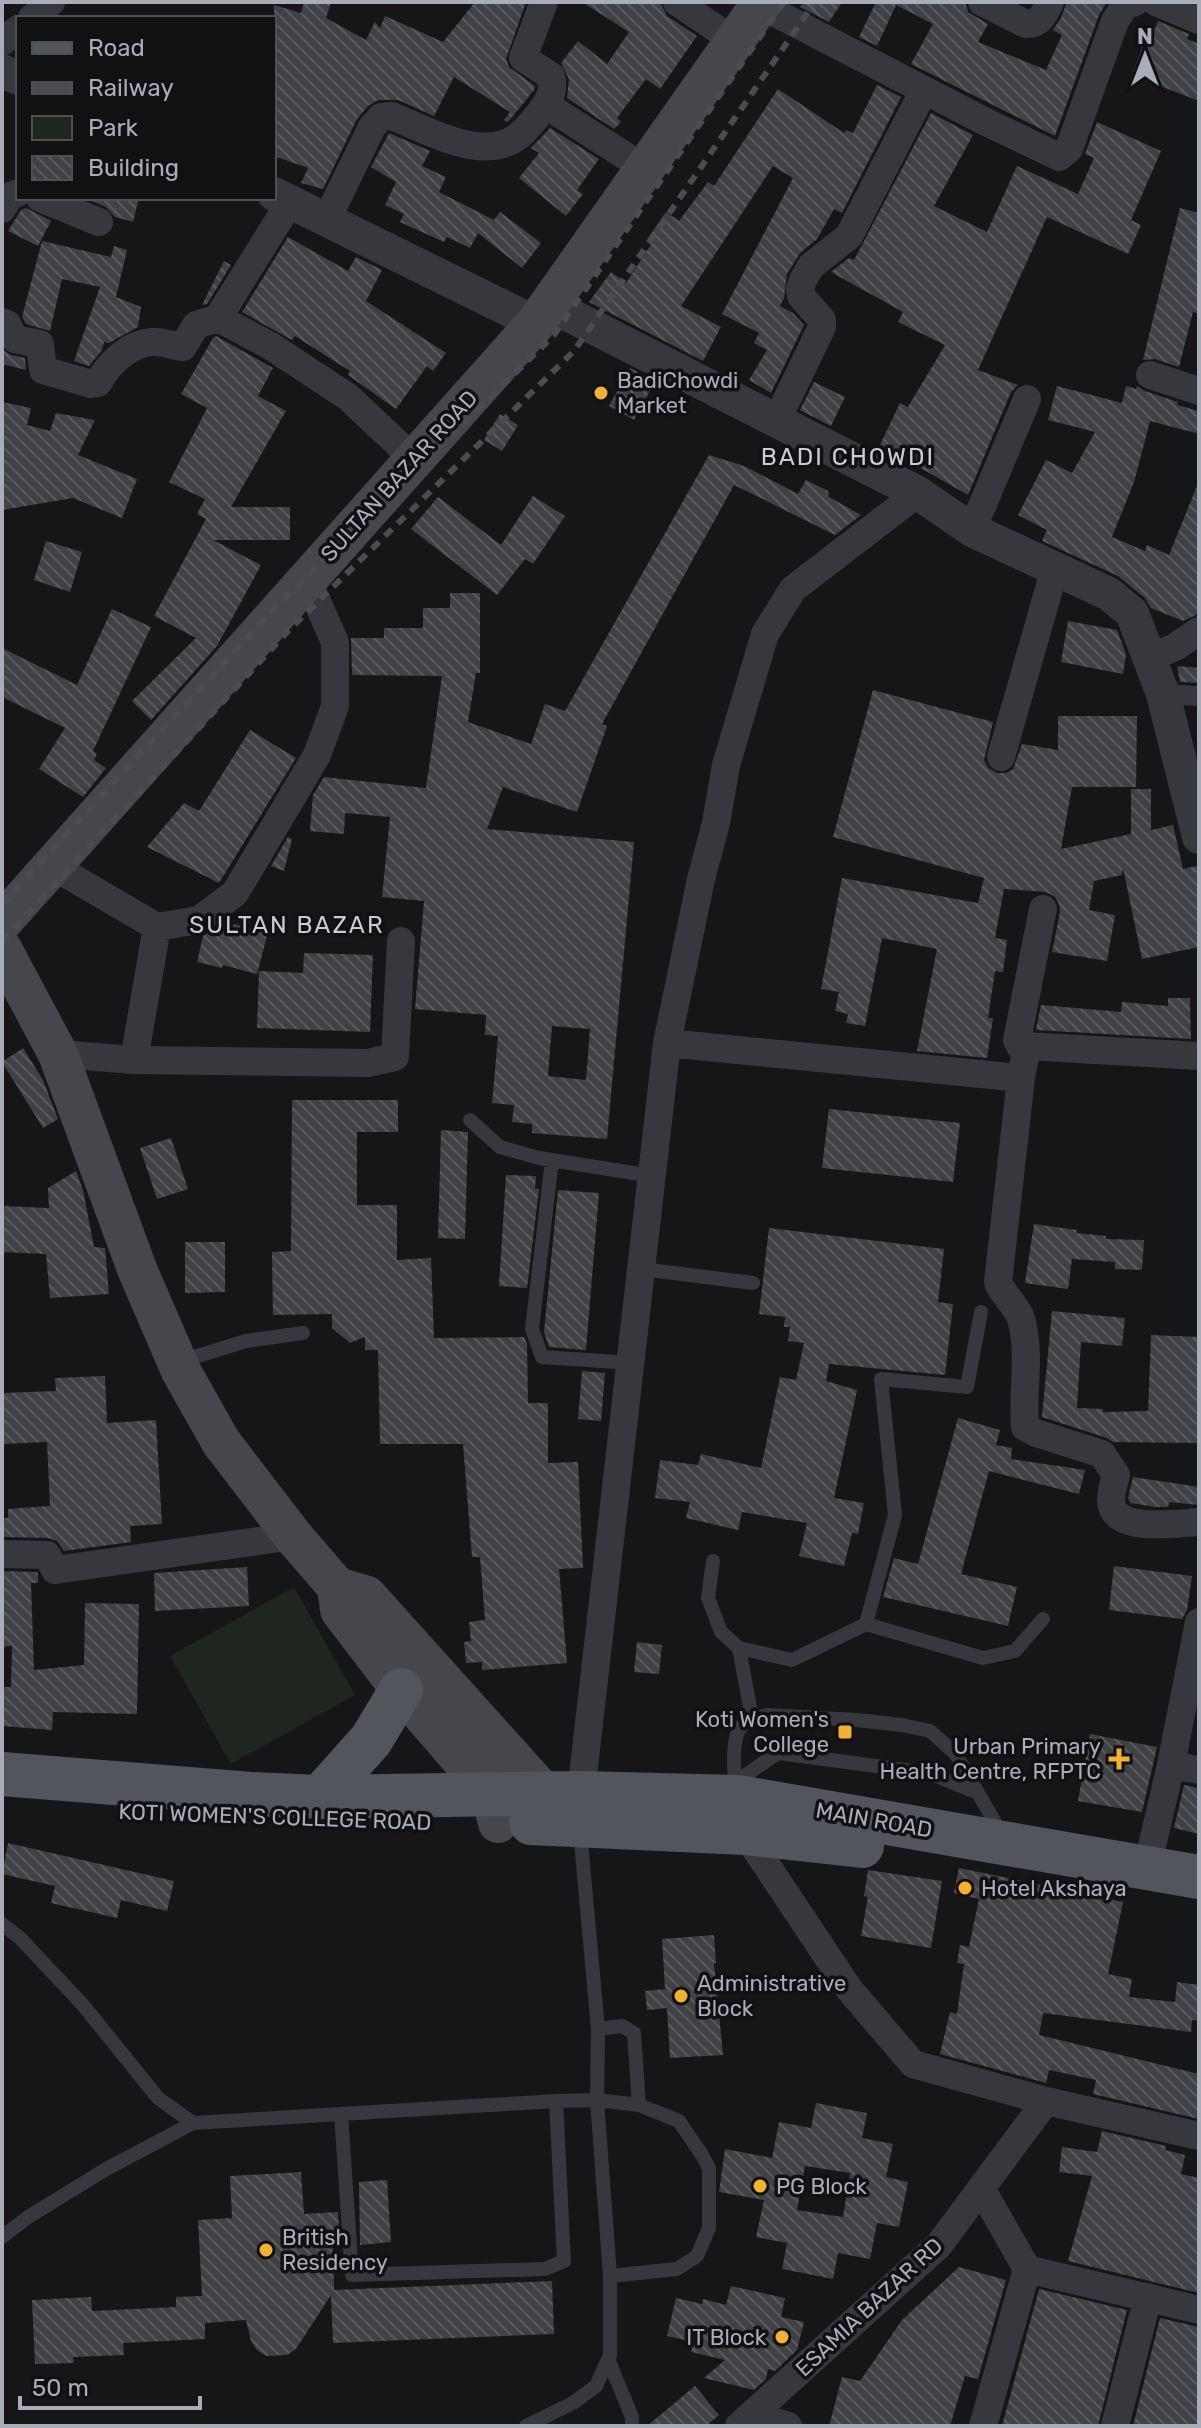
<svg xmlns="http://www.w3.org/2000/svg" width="1201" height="2428" font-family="Rubik,sans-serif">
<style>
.green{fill:#1e261f}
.building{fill:url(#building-back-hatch);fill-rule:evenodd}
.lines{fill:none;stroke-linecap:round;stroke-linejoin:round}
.service{stroke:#37383d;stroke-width:14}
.pedestrian{stroke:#37383d;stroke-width:20}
.minor{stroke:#37383d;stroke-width:28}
.tertiary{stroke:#37383d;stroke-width:34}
.secondary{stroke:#45474d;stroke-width:40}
.primary{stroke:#53555c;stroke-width:44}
.rail{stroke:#4a4c52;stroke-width:6;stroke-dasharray:10 8;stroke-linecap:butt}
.poi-dot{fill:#f2b134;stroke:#111113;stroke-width:3}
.labels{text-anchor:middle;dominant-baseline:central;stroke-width:7;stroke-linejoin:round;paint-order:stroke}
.poi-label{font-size:22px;fill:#a8adb8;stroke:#111113;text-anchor:start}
.street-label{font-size:22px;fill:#a8adb8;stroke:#111113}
.neighbourhood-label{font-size:24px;letter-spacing:2px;fill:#c9ccd4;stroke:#111113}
</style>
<defs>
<pattern id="building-back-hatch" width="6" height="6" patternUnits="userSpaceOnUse" patternTransform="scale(2)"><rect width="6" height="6" fill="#404145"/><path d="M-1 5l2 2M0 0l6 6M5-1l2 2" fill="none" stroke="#595a5e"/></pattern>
</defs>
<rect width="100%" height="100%" fill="#161618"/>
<path class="green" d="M294 1587 355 1695 231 1764 170 1656Z"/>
<path class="building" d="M304 2H331L326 18 366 40 375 22 380 28 385 16 443 42 475 2H526L506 59 509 67 535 86 534 90 508 122 504 120 510 112 454 77 434 116 398 100H378L368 106 357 119 323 189 301 183 308 168 274 156V5L301 13Z
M582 2H660L667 16 697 36 660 89 646 79 617 118 621 122 614 129 567 98 569 79 561 63 578 41 607 64 629 32Z
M803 2H842L829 22 800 7Z
M876 2H965L968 12 988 24 978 42 1046 70 1062 35 1053 30 1061 18 1067 2H1107L1099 15 1055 136 911 64 933 24 896 5 877 46 859 37Z
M1158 21 1189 34 1187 39 1199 44V101L1132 75 1150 26 1155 29Z
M877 85 901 97 842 213 834 209 817 239 800 253 787 274 784 298 780 306 793 313 804 325 771 393 749 380 767 350 754 343 759 333 722 314 793 178 773 166 681 306 721 327 703 361 589 302 611 272 626 283 653 241 648 238 666 212 679 221 708 182 714 186 778 89 844 133 846 130 853 133Z
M931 113 973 135 934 206 987 232 1017 166 1078 194 1094 158 1085 154 1097 122 1161 151 1131 220 1141 225 1128 254 1047 217 978 370 1018 385 1011 392 968 495 880 445 900 403 908 407 945 345 898 322 903 312 831 272 849 258 854 260Z
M550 128 599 159 577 190 583 194 566 216 519 178 539 153 531 148Z
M389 133 430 151 422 166 446 177 439 192 494 220 500 212 541 243 522 268 478 233 470 248 447 237 444 242 400 222 404 214 385 205 396 182 371 167Z
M85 198H139L133 222 115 217 106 207Z
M26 208 51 221 38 246 8 231 21 210Z
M1180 208 1199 213V314L1193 312 1179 367 1155 359 1143 360Z
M288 237 348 271 356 257 382 270 366 301 446 353 433 371 427 366 396 409 348 375 350 371 295 336 292 340 242 312Z
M42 241 111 257 114 246 127 250 116 297 141 307 138 327 109 343 104 342 102 350 89 366 74 361 100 287 62 279 50 331 26 324 22 317Z
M224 261 231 265 207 304 202 305Z
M216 336 273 368 258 396 286 411 231 507H290V540H213L261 565 217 646 151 720 132 701 196 638 154 616 206 519 197 514 205 499 169 482 207 408 181 394 213 338Z
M2 349 11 355 25 358 26 370 2 364Z
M630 368 655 381 634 420 609 406Z
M814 382 845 397 831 426 800 410Z
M1057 386 1122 403 1126 386 1136 389 1137 386 1145 391 1178 402 1177 405 1199 411V434L1150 421 1134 482 1112 537 1145 551 1147 545 1169 555 1199 481V608L1196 615 1183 621 1151 608 1145 598 1118 576 1042 541 1047 530 1018 515 1046 460 1072 473 1095 432 1048 420Z
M2 402 31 408 27 425 50 431 56 413 95 420 78 455 137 479 122 518 73 498 2 510Z
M500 414 518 425 502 451 484 440Z
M709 455 744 466 798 494 806 480 828 491 829 497 861 515 835 535 734 485 602 724 607 726 577 812 503 787 487 829 634 842 607 1139 532 1133V1124L512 1122 514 1105 492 1103 498 1036 485 1035 486 1015 415 1009 424 901 382 897 390 817 345 813 344 834 310 831 313 795 324 777 426 788 442 676 352 675 351 638H384V628H423V608H450V593H480V673H476L468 722 531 744 545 704 565 711ZM552 1026 590 1029 586 1080 548 1076Z
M533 496 565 516 533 564 525 559 497 595 411 529 438 497 501 545Z
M46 541 82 552 70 592 34 580Z
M112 609 151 627 93 751 97 754 94 760 106 768 83 797 39 769 65 728 2 697V648L77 685Z
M1068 621 1117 630 1126 654 1123 674 1061 662Z
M1177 666 1199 668V683L1180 682Z
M873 690 993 722 984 760 988 768 997 773H1006L1013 769 1022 744 1058 750V716H1137L1136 787H1072L1061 849 1131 834V789H1151V830L1173 825 1183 869 1197 866 1199 947 1142 959 1123 868 1122 875 1094 881 1089 910 1115 915 1107 961 1052 952 1060 912 1059 904 1055 897 1046 892 1004 889 995 938 1007 940 1003 972 995 971 988 1018H993L987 1058 917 1051 937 949 882 938 865 1026 846 1023 848 1014 835 1011 839 992 821 989 842 878 978 903 984 878 833 837Z
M250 730 296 758 219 883 147 847 184 803 199 811Z
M288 837 292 839 284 871 271 866Z
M225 922 268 932 257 974 223 965 222 968 197 962 203 936Z
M304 953 373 955 370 1032 257 1028 259 971 303 973Z
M1168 998H1190L1191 1039 1036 1030 1041 1005 1121 1012 1122 1002 1168 1006Z
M23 1048 43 1080 58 1119 43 1128 2 1062Z
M292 1100H398V1132H357V1205H397V1260L431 1258 434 1338 524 1337 527 1344 528 1403H548V1463L578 1462 583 1568 559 1569 567 1663 482 1670V1662L466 1663 464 1642 471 1641 469 1622 485 1620 480 1557H472L463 1444H380L378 1350H365V1337L350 1343 332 1328V1314L273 1315 272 1252 291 1251Z
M829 1109 960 1123 953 1182 822 1168Z
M441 1130 468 1132 465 1239 438 1238Z
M171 1138 188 1189 157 1199 140 1148Z
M76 1171 83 1190 94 1247 105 1248 109 1294 50 1298 46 1254 2 1252V1206L49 1208 48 1188Z
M506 1175 536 1176 535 1189H539L527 1288 499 1286Z
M558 1190 599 1193 586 1350 549 1347 544 1332Z
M1034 1224 1077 1230 1076 1233 1106 1236V1239L1144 1240 1142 1270 1115 1269V1262L1072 1259 1068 1289 1025 1283Z
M769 1228 944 1249 938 1302 953 1304 945 1375 829 1364 826 1381 857 1390 834 1498 864 1503 858 1534 852 1533 844 1566 799 1556 807 1523 742 1512 738 1530 686 1518 690 1502 655 1498 660 1460 698 1465 701 1454 761 1468 780 1377 796 1380 804 1343 788 1341 790 1327H784L785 1317 759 1314Z
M185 1242H225V1292L185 1293Z
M1052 1311 1125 1318 1122 1346 1081 1342 1077 1408 1103 1409V1412L1148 1411 1151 1335 1199 1337 1197 1416H1199V1443L1113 1442 1107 1438 1042 1417Z
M582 1371 605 1373 601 1421 578 1419Z
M105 1376 107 1423 156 1420 162 1524 130 1526 131 1542 64 1551 57 1541 48 1538 2 1537V1518H8V1509L50 1506 47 1442 2 1444V1393L56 1391 55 1378Z
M958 1418 1000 1430 996 1445 1012 1448 1011 1459 1085 1470 1079 1494 989 1471 961 1574 1017 1587 1008 1626 883 1597 894 1558 918 1564Z
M1133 1477 1199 1487V1505L1169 1502 1168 1507H1155L1131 1503 1128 1498Z
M1114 1566 1192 1576 1187 1610 1182 1619 1109 1610Z
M247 1567 249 1606 155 1611 154 1573Z
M2 1571 37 1572 38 1574V1583H31L34 1670 84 1665 85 1603 139 1604 137 1714 53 1712 52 1730 2 1726V1687H11L12 1646 2 1647Z
M637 1642 662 1645 659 1674 634 1672Z
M1090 1734 1157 1747 1142 1812 1078 1801Z
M1184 1785 1199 1788V1834L1174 1828Z
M8 1843 174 1881 167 1911 121 1900 117 1918 51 1903 55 1886 2 1874Z
M959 1868 1123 1902 1108 1974 1132 1979 1129 1997 1175 2002 1177 1982 1199 1985V2021L1192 2020 1191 2032 1043 2013 1039 2035 1199 2074V2119L1093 2094 1096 2080 1049 2070 1046 2083 940 2054 950 2012 957 2014 964 1964 957 1963 960 1945 969 1947 979 1899 954 1893Z
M868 1870 942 1881 931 1948 861 1936 868 1897 864 1896Z
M714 1935 716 1963H714L723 2055 670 2058 667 2008 647 2010 645 1991 665 1989 662 1939Z
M816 2103 867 2113 862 2138 893 2144 886 2177 908 2182 899 2227 877 2223 870 2259 838 2253 833 2279 782 2269 787 2243 756 2237 764 2200 719 2192 725 2149 772 2158 779 2122 811 2128ZM805 2166 850 2173 843 2217 797 2210Z
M1102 2131 1166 2146 1165 2150 1185 2155 1181 2174 1199 2178V2293L1068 2261 1092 2176 1059 2172 1062 2147 1097 2152Z
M301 2172 304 2214 338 2212 340 2246H333L334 2290 552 2281 554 2334 333 2343 331 2295 296 2349 287 2355 266 2356 257 2350 251 2341 246 2320 205 2323V2339L123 2343 124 2355 73 2357 74 2363 35 2364 32 2300 91 2297 92 2311 176 2307V2297L202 2296 198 2220 232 2218 230 2176Z
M387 2180 391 2242 360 2245 359 2182Z
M959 2267 1006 2280 978 2379 965 2376 950 2426H829L842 2377 860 2381 902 2320Z
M731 2286 785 2298 781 2317 804 2322 797 2350 775 2371 768 2369 766 2379 754 2390 704 2378 725 2360 691 2352 693 2342 667 2336 676 2298 702 2304 703 2299 726 2305Z
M1039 2289 1127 2310 1098 2426H1002Z
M1160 2318 1199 2327V2426H1133Z
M695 2386 719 2415 706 2426H647Z"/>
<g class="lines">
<path class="service" d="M470 1120 500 1147 539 1158 652 1176
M552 1160 532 1329 542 1357 631 1363
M642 1269 753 1283
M178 1362 246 1341 303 1333
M713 1561 708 1598 721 1632 739 1648 792 1660 866 1624 895 1515 881 1379 967 1387 981 1312
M866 1624 983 1658 1015 1651 1043 1619
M739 1648 752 1718
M734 1783 778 1753 929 1773 976 1792
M737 1793C734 1782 734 1771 734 1760 734 1732 738 1720 768 1715L857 1720 902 1725 930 1731 955 1753 1001 1833
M2 1924 20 1938 83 2005 158 2098 193 2123
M598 2029 622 2026 634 2033 639 2105 679 2121 702 2155 709 2168V2228L697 2256 677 2269 610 2276
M341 2114 352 2275 545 2269 564 2261 556 2101
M2 2237 28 2217 108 2168 193 2123 556 2101 597 2100 639 2105
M608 2359 632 2417V2426
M526 2426 573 2403 596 2386 610 2355V2276L597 2100 598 2029 580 1831"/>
<path class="pedestrian" d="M1163 694 1199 696"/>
<path class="minor" d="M677 2 733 40
M982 2 1026 24C1040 25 1045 13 1050 2
M1156 2 1199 20
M760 5 986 122 1059 157 1069 149 1115 21 1125 6 1135 2
M32 18 51 2
M2 42 18 29
M546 105 627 157 643 172
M40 198 99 222
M2 209 10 196 18 193
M327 219 372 127 381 117 392 116C424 129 471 156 506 143 520 138 529 126 538 115 549 101 555 92 551 76L523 58 544 2
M218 318 290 202
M2 322 7 324 15 339 40 344 43 370 91 384 98 383C108 364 130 343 152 342 163 341 173 346 183 347L196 325 218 318 269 345 348 397 414 459
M1150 375 1199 391
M777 420 822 327V320L801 296 800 289 803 280 811 266 849 236 924 90
M972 530 1027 399
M1150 658 1175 647 1199 631
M1001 757 1055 568
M51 865 157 927 199 920 235 893 317 755 335 706V642L307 579
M667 1043 1021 1078 1027 1046 1199 1056
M1027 1046H1020L1017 1040 1043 909
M58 1054 134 1060 368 1063 395 1057 401 941
M134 1060 157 927
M1021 1078 998 1282C1003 1296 1017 1305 1021 1319 1031 1353 1022 1392 1025 1427L1036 1433 1102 1454 1116 1475C1114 1483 1111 1492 1111 1500 1111 1534 1177 1523 1199 1522
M2 1554 47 1555 55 1570 293 1536
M1171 1765 1199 1770
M581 1793 667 1043 701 879 716 823 726 765 765 634 793 589 918 493
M744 1825 745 1833 849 1989 913 2064 1046 2101 1199 2136
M1147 1867 1171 1765 1199 1622
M981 2188 1027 2269 1199 2310
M752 2415 788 2426
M739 2426 939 2245 1046 2101
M983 2426 1027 2269
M1115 2426 1148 2297"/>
<path class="tertiary" d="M2 71 18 78
M274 194 536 323
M550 305 918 493 972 530 1109 594 1132 613 1163 694 1199 837"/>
<path class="secondary" d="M2 922 536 323 762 2
M2 949 58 1054 137 1269 181 1371 221 1442 293 1536 337 1587 367 1596 545 1794 548 1818
M337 1587 340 1610 401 1690 491 1794 498 1823"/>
<path class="primary" d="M2 1774 251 1794 320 1797 581 1793 738 1797 1199 1877
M320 1797 371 1740 401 1690
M531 1823 745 1833 862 1846"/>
<path class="rail" d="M2 904 271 612 554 335 784 2
M2 942 289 630 574 351 815 2"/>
</g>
<g class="poi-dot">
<circle cx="601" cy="393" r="8"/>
<rect x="837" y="1724" width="16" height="16" rx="4"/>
<path d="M1115 1747h8v8h8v8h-8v8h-8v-8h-8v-8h8z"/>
<circle cx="965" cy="1888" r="8"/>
<circle cx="681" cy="1996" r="8"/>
<circle cx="760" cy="2186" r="8"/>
<circle cx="266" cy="2250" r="8"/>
<circle cx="782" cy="2337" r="8"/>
</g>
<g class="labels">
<g class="poi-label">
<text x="617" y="380">BadiChowdi<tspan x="617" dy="25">Market</tspan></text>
<text x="829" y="1719" text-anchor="end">Koti Women's<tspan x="829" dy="25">College</tspan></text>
<text x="1101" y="1746" text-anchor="end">Urban Primary<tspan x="1101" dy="25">Health Centre, RFPTC</tspan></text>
<text x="981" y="1888">Hotel Akshaya</text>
<text x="697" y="1983">Administrative<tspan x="697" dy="25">Block</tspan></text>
<text x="776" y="2186">PG Block</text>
<text x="282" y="2237">British<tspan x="282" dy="25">Residency</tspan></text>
<text x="766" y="2337" text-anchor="end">IT Block</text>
</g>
<g class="street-label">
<text transform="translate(399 476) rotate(-48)">SULTAN BAZAR ROAD</text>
<text transform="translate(275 1817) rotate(2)">KOTI WOMEN'S COLLEGE ROAD</text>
<text transform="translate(874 1820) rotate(10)">MAIN ROAD</text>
<text transform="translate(869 2307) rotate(-43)">ESAMIA BAZAR RD</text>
</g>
<g class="neighbourhood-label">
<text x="848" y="457">BADI CHOWDI</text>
<text x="287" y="925">SULTAN BAZAR</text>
</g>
</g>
<rect width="1201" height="2428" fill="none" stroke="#a8adb8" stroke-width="8"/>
<rect x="16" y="16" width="260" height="184" fill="#111113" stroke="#4d4f55" stroke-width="2"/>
<rect x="32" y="42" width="40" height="12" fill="#53555c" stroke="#4d4f55" stroke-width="2"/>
<text x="88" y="56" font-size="24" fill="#a8adb8">Road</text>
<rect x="32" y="82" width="40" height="12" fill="#4a4c52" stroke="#4d4f55" stroke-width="2"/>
<text x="88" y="96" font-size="24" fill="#a8adb8">Railway</text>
<rect x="32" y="116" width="40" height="24" fill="#1e261f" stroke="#4d4f55" stroke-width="2"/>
<text x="88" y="136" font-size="24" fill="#a8adb8">Park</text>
<rect x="32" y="156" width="40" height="24" fill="url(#building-back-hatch)" stroke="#4d4f55" stroke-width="2"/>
<text x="88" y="176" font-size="24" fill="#a8adb8">Building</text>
<g transform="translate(1145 56)" stroke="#111113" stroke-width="6" paint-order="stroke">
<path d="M0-6L14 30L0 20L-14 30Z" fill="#a8adb8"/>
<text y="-12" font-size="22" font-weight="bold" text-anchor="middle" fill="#a8adb8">N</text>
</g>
<path d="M20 2396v12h180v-12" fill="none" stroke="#a8adb8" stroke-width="4"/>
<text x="32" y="2396" font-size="24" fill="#a8adb8" stroke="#111113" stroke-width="6" paint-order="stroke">50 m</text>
</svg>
